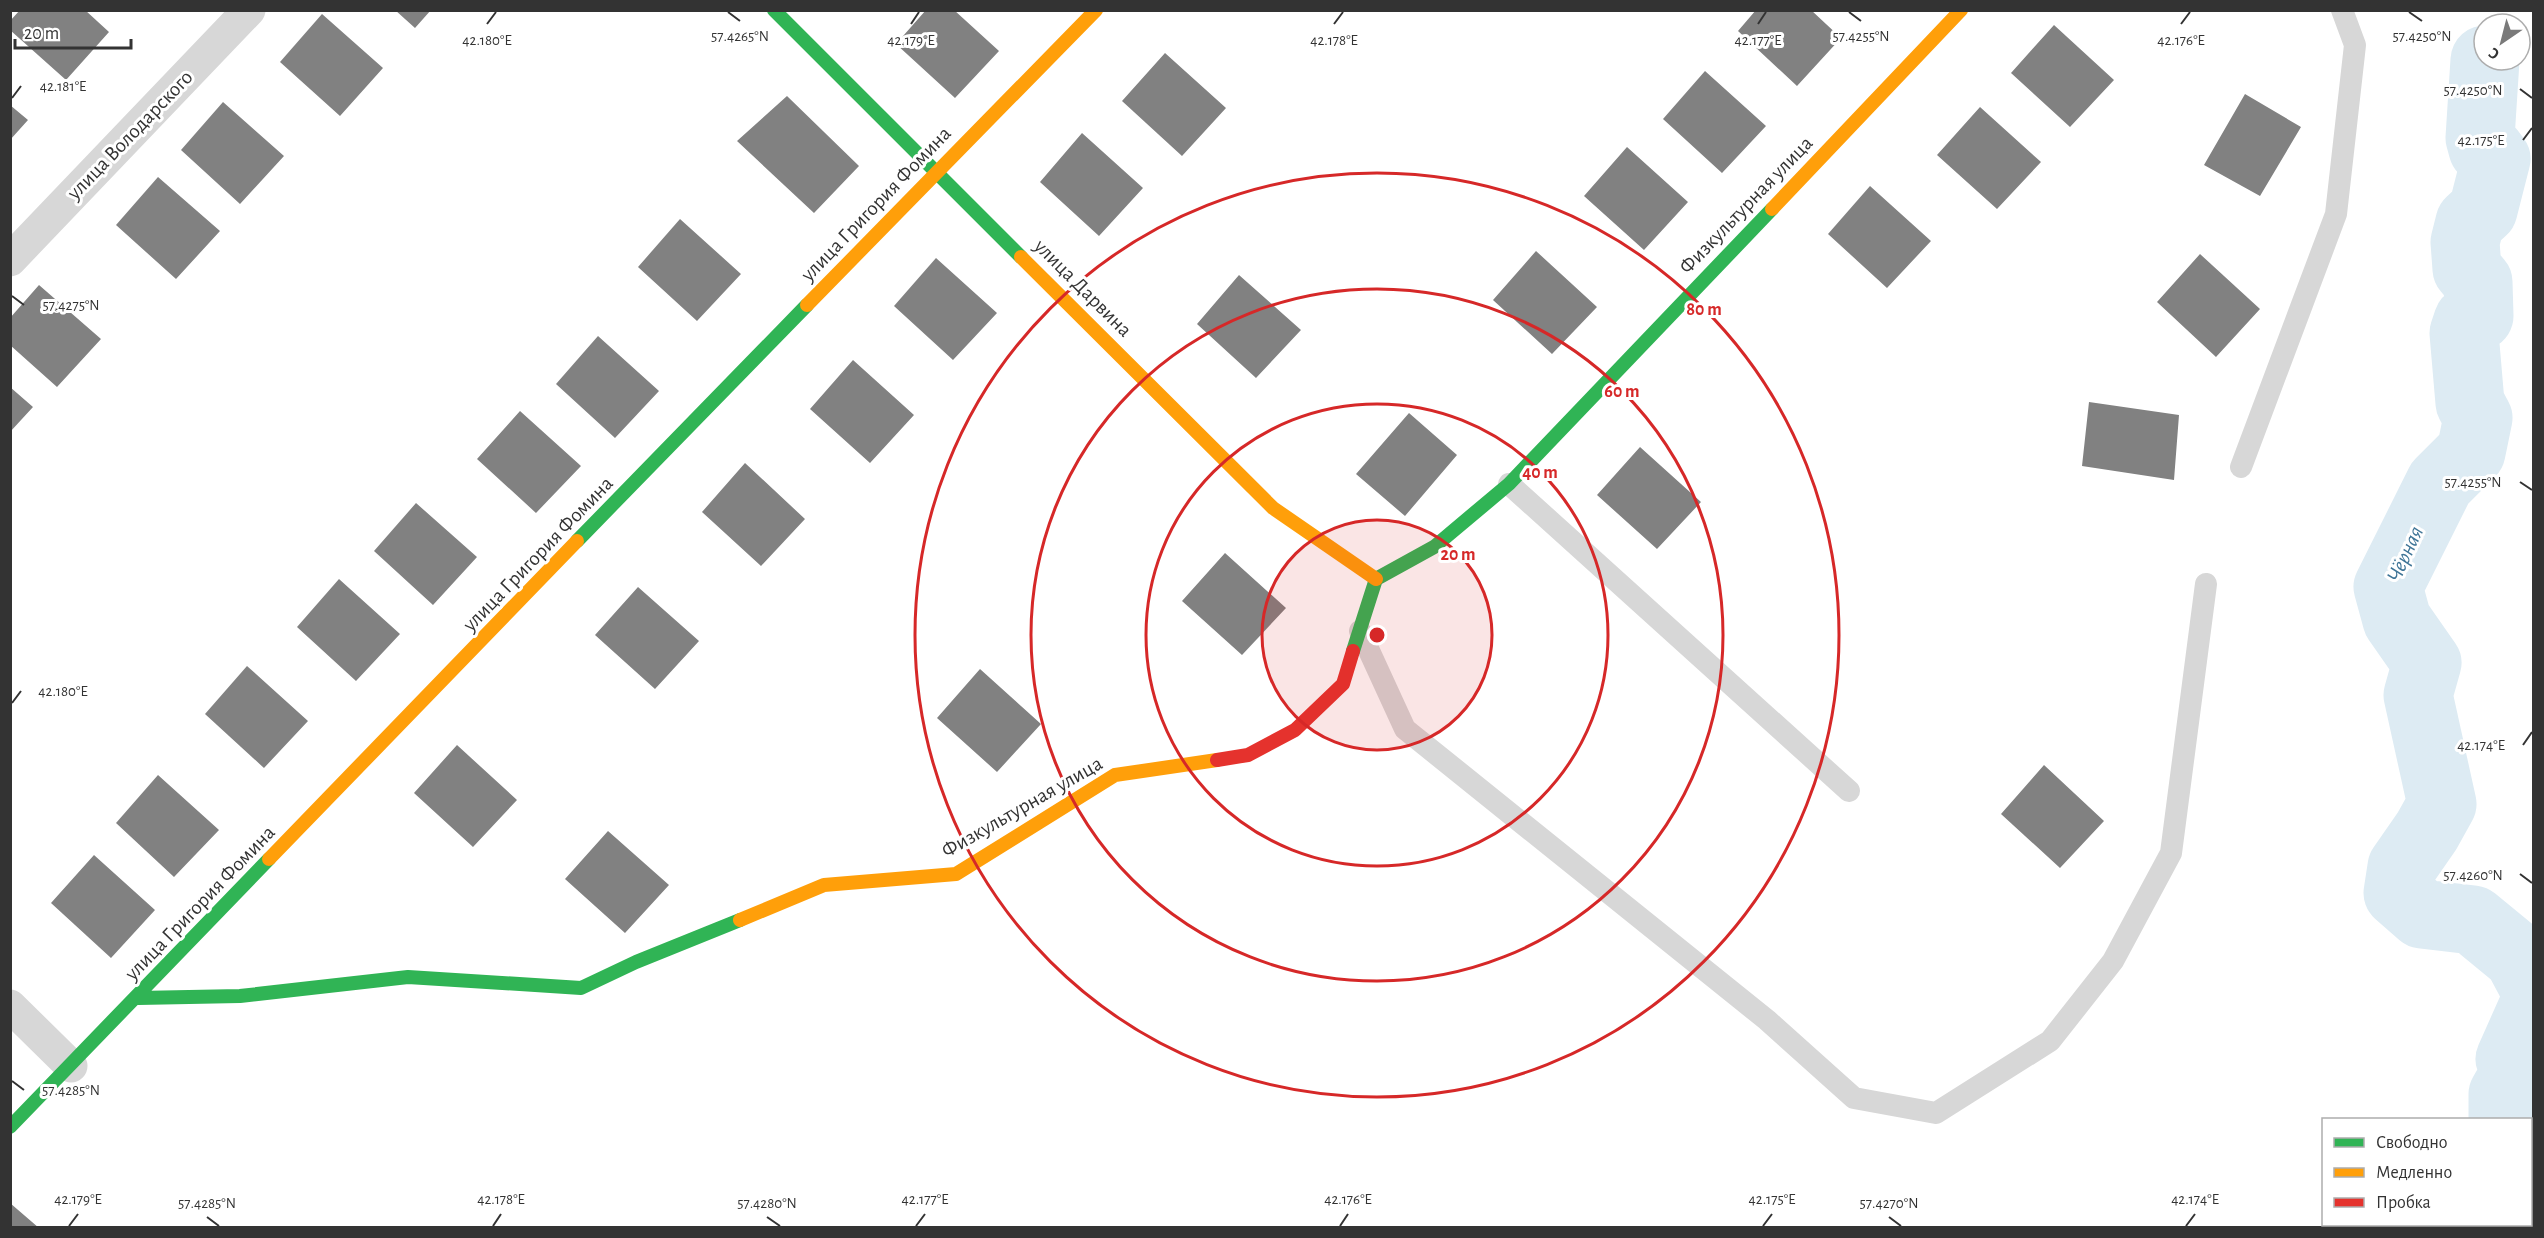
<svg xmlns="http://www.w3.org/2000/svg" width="2544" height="1238" font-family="'Alegreya Sans',sans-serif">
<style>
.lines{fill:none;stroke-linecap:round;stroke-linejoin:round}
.river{stroke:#ddebf3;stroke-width:69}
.building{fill:#818181}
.lane{stroke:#d7d7d7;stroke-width:22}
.street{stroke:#d7d7d7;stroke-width:33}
.fast{stroke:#30b455;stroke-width:14}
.slow{stroke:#ff9f0a;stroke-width:14}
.jam{stroke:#e5322d;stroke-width:14}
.ticks{fill:none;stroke:#333;stroke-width:2}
.ring{fill:none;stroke:#d62828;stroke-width:3}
.labels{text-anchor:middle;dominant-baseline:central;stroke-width:6;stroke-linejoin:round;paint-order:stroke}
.street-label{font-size:21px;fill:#333;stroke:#fff}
.water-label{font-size:22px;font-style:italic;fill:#3f7597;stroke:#fff}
.ticks-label{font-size:15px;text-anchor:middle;fill:#333;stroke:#fff;stroke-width:6;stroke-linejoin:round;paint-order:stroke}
.centre{fill:#d62828;stroke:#fff;stroke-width:3}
.ring-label{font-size:18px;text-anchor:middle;font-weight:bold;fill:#d62828;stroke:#fff;stroke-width:6;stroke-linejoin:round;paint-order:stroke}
</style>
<rect width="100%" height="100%" fill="#fff"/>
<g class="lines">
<path class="river" d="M2485 60 2480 138 2483 149 2490 151 2496 159 2483 210 2470 222 2465 242 2467 269 2478 282 2479 316 2468 321 2464 333 2470 403 2478 418 2471 452 2440 483 2388 587 2397 620 2427 663 2418 695 2442 804 2427 831 2402 867 2398 893 2422 914 2473 920 2518 957 2534 987
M2503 1120V1094L2515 1073 2510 1059 2534 1005"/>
</g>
<path class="building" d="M20 10H85L109 32 66 80 10 30V21Z
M395 10H431L415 28Z
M926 10H954L999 51 955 98 896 44Z
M1756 10H1811L1841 38 1797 86 1738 31Z
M322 14 383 68 340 116 280 62Z
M2054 25 2114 80 2070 127 2011 73Z
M1165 53 1226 108 1182 156 1122 101Z
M1705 71 1766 126 1722 173 1663 119Z
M2245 94 2301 127 2260 196 2204 165Z
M787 96 859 166 814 213 737 141Z
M223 102 284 156 240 204 181 150Z
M10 105 28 120 10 140Z
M1980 107 2041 162 1997 209 1937 155Z
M1082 133 1143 188 1099 236 1040 182Z
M1627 147 1688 202 1644 250 1584 196Z
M158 177 220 231 176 279 116 225Z
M1870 186 1931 241 1887 288 1828 234Z
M680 219 741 274 697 321 638 267Z
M1536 251 1597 307 1552 354 1493 300Z
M2200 254 2260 309 2216 357 2157 302Z
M936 258 997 313 953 360 894 306Z
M1239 275 1301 330 1256 378 1197 324Z
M39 285 101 339 57 387 10 345V318Z
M598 336 659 391 615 438 556 384Z
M853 360 914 415 870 463 810 409Z
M10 387 33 407 10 432Z
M2089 402 2179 415 2174 480 2082 466Z
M520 411 581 466 536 513 477 459Z
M1409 413 1457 455 1405 516 1356 474Z
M1640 447 1701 502 1657 549 1597 495Z
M745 463 805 519 761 566 702 512Z
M416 503 477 557 433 605 374 551Z
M1225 553 1286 608 1242 655 1182 601Z
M339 579 400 634 356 681 297 627Z
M638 587 699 641 655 689 595 635Z
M247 666 308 721 264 768 205 714Z
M980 669 1041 724 997 772 937 718Z
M457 745 517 800 473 847 414 793Z
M2044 765 2104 821 2060 868 2001 814Z
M158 775 219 830 174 877 116 823Z
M608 831 669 885 625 933 565 879Z
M94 855 155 910 111 958 51 903Z
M10 1203 39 1228H10Z"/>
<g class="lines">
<path class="lane" d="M2241 467 2336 214 2355 45 2342 10
M1509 484 1849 791
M1360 631 1405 729 1767 1020 1854 1098 1936 1113 2050 1041 2113 961 2171 853 2206 584"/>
<path class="street" d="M10 260 249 10
M10 1006 71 1066"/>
<path class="fast" d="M774 10 1021 257
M577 541 807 305
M1353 651 1376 579 1434 547 1509 484 1772 209
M138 998 240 996 408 977 581 988 636 962 740 920
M10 1127 269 859"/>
<path class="slow" d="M1772 209 1961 10
M1021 257 1273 508 1376 579
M807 305 1096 10
M269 859 577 541
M740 920 824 885 956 874 1115 775 1217 760"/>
<path class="jam" d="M1217 760 1248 755 1295 730 1343 684 1353 651"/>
</g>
<path class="ticks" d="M728 12 740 21M1849 12 1861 21M2409 12 2422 21M487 24 496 12M911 24 919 12M1334 24 1343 12M1758 24 1766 12M2181 24 2190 12M2520 89 2532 98M12 98 21 86M2523 140 2532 128M12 296 24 305M2520 482 2532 490M12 703 21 691M2523 745 2532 732M2520 874 2532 883M12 1081 24 1090M207 1217 219 1226M767 1217 780 1226M1889 1217 1901 1226M69 1226 78 1214M493 1226 501 1214M916 1226 925 1214M1340 1226 1348 1214M1763 1226 1772 1214M2186 1226 2195 1214"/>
<circle cx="1377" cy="635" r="115" fill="#d62828" fill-opacity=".12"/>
<g class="ring">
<circle cx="1377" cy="635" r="115"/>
<circle cx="1377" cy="635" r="231"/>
<circle cx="1377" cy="635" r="346"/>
<circle cx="1377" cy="635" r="462"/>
</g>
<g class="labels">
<g class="street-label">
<text transform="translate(130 135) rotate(-46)">улица Володарского</text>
<text transform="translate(876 204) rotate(-46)">улица Григория Фомина</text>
<text transform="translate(1746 205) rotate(-46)">Физкультурная улица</text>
<text transform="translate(1083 288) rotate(45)">улица Дарвина</text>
<text transform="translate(538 554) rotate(-46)">улица Григория Фомина</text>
<text transform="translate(1022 807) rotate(-30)">Физкультурная улица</text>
<text transform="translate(200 903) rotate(-46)">улица Григория Фомина</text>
</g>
<g class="water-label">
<text transform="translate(2405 554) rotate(-65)">Чёрная</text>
</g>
</g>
<g class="ticks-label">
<text x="740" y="41">57.4265°N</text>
<text x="1861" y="41">57.4255°N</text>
<text x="2422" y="41">57.4250°N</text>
<text x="487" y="45">42.180°E</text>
<text x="911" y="45">42.179°E</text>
<text x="1334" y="45">42.178°E</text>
<text x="1758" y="45">42.177°E</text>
<text x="2181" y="45">42.176°E</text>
<text x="63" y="91">42.181°E</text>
<text x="2473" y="95">57.4250°N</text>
<text x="2481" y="145">42.175°E</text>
<text x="71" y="310">57.4275°N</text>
<text x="2473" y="487">57.4255°N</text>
<text x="63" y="696">42.180°E</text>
<text x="2481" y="750">42.174°E</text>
<text x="2473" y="880">57.4260°N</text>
<text x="71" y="1095">57.4285°N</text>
<text x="78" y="1204">42.179°E</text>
<text x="501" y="1204">42.178°E</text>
<text x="925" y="1204">42.177°E</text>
<text x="1348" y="1204">42.176°E</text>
<text x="1772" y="1204">42.175°E</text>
<text x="2195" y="1204">42.174°E</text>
<text x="207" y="1208">57.4285°N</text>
<text x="767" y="1208">57.4280°N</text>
<text x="1889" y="1208">57.4270°N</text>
</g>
<circle cx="1377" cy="635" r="9" class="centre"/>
<g class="ring-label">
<text x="1704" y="315">80 m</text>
<text x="1622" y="397">60 m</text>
<text x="1540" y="478">40 m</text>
<text x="1458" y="560">20 m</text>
</g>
<rect width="2544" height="1238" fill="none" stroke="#333333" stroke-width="24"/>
<rect x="2322" y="1118" width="210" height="108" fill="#ffffff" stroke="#adadad" stroke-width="1.5"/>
<rect x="2334" y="1138" width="30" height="9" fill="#30b455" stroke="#adadad" stroke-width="1.5"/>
<text x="2376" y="1148" font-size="18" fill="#333333">Свободно</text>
<rect x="2334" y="1168" width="30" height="9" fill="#ff9f0a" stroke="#adadad" stroke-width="1.5"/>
<text x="2376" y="1178" font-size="18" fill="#333333">Медленно</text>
<rect x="2334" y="1198" width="30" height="9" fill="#e5322d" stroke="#adadad" stroke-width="1.5"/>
<text x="2376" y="1208" font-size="18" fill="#333333">Пробка</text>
<g transform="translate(2502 42) rotate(215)"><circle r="28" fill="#ffffff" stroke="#adadad" stroke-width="1.5"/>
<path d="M0-4.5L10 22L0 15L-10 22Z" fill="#7a7a7a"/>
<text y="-9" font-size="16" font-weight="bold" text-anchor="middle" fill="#333333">С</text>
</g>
<path d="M15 39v9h116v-9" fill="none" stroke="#333333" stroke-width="3"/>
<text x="24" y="39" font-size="18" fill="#333333" stroke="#ffffff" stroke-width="4.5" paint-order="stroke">20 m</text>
</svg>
